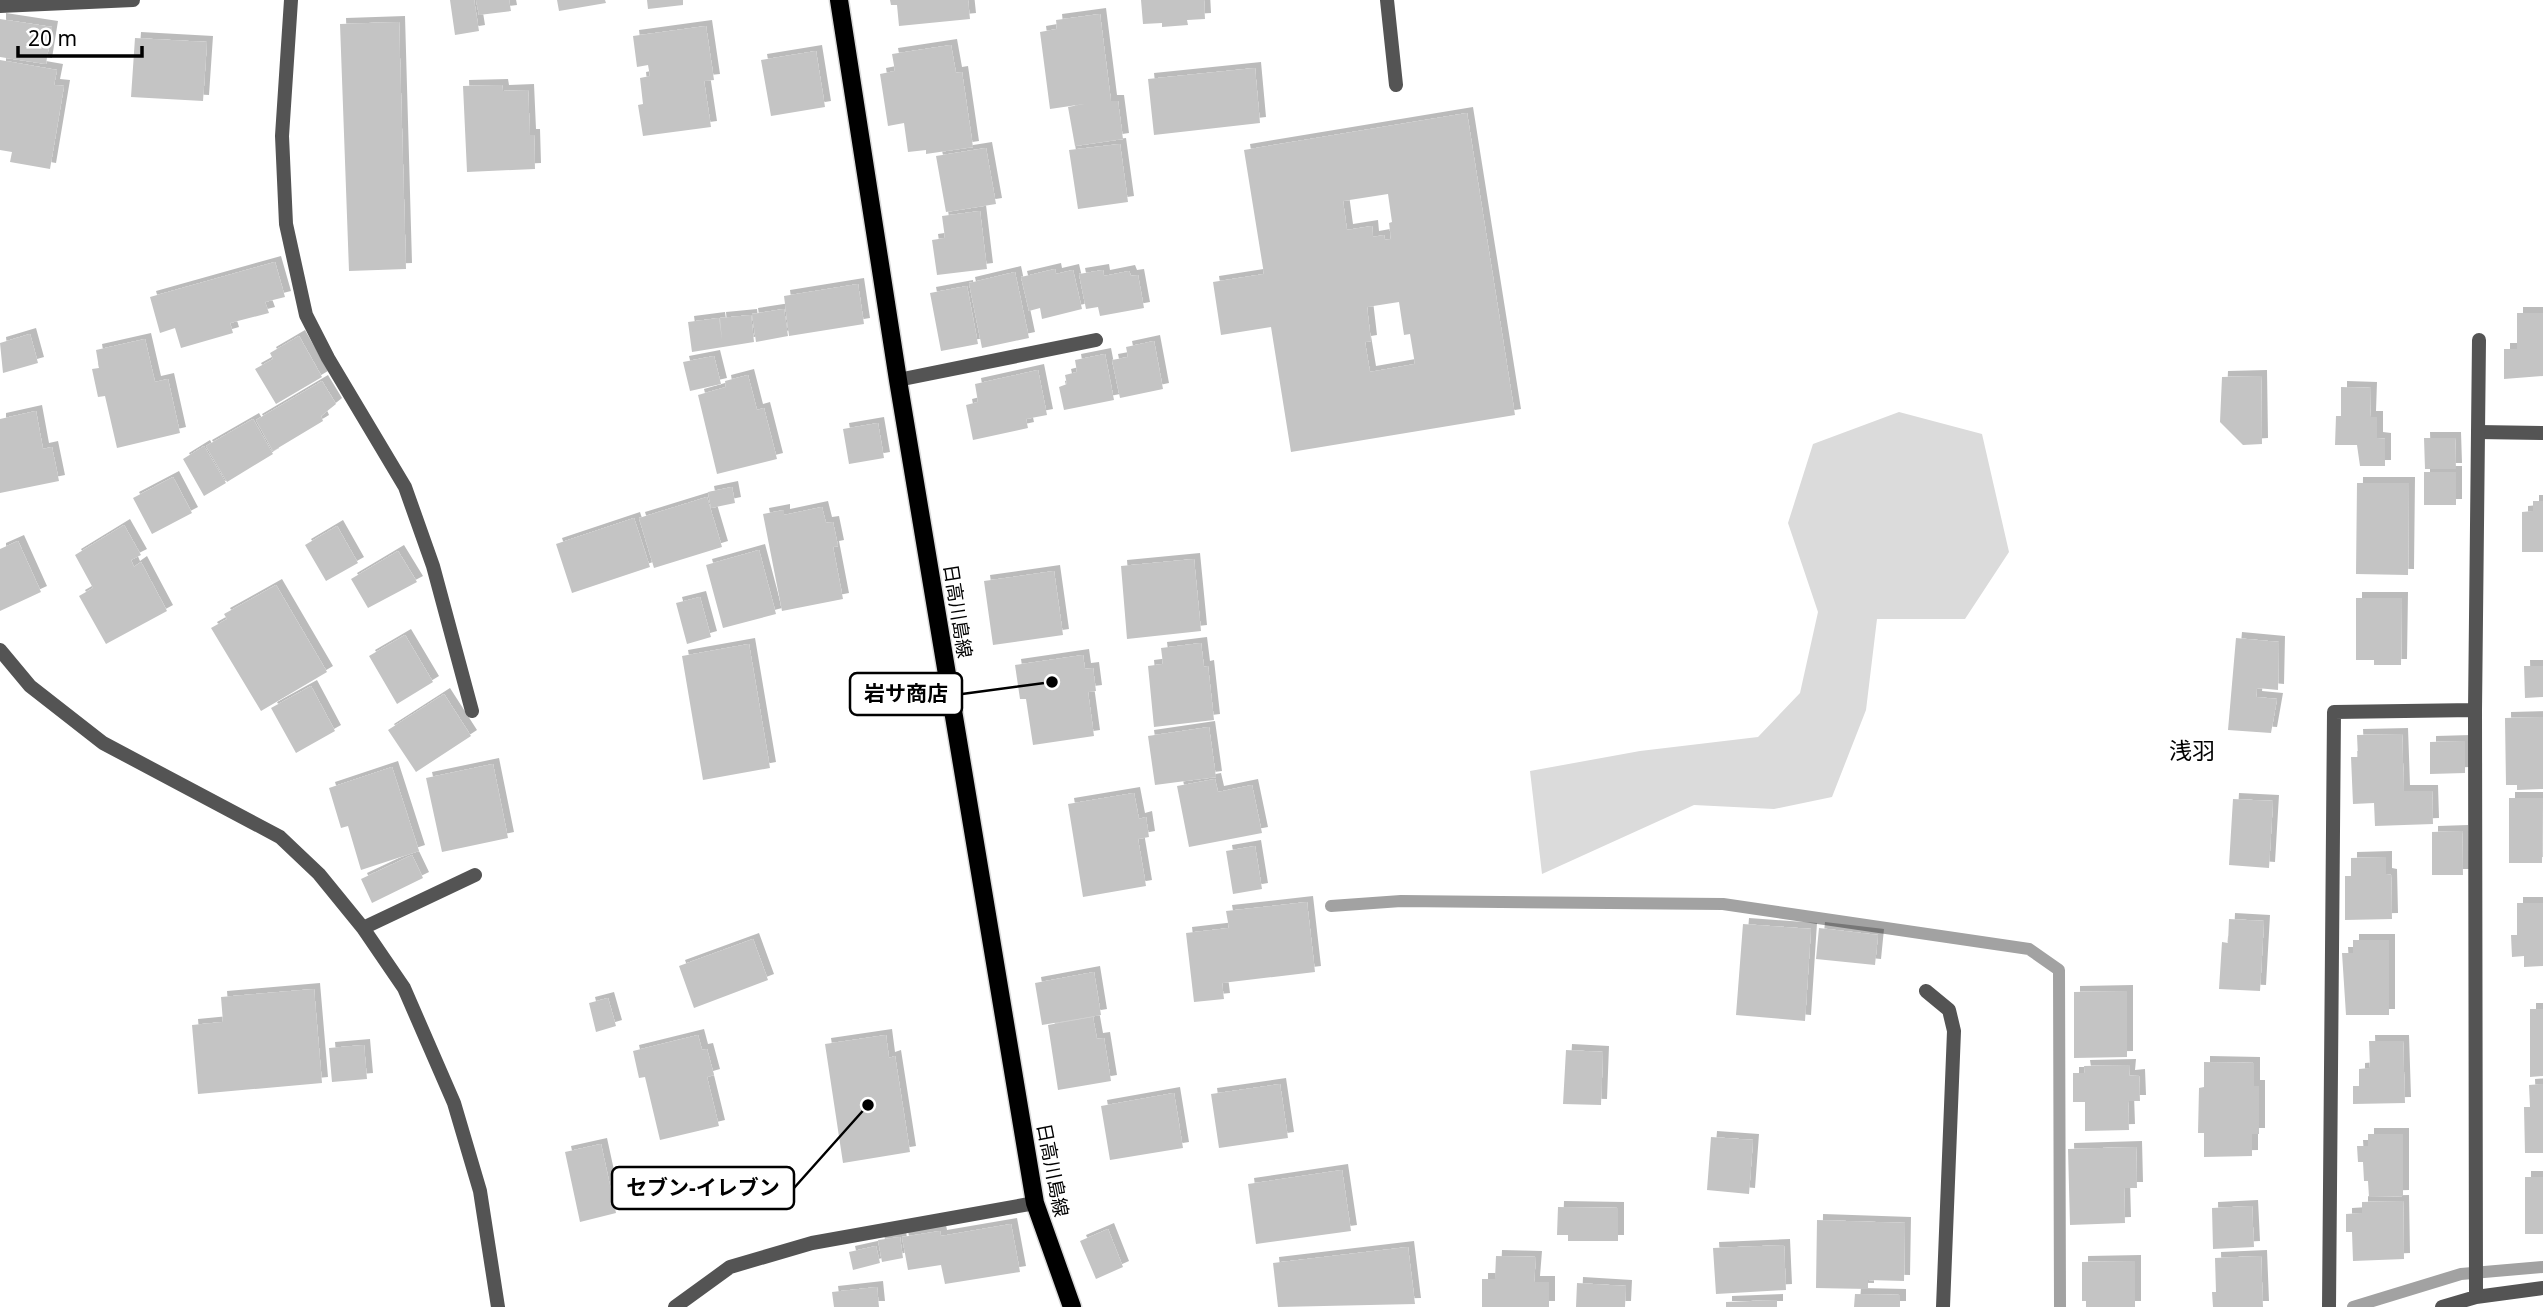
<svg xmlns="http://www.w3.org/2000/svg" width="2543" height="1307" font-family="'Noto Sans','Noto Sans JP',sans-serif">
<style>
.green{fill:#dbdbdb}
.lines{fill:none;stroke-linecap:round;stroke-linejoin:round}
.stream{stroke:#a2a2a2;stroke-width:12}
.building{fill:#c4c4c4;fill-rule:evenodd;filter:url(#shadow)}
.primary-casing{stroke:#dbdbdb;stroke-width:21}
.lane{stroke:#545454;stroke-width:14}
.street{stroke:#545454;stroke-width:14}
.primary{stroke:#000;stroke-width:18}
.labels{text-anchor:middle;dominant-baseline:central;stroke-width:5;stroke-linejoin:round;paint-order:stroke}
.street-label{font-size:19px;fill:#000;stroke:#fff}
.quarter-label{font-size:23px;fill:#000;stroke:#fff}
.leader{fill:none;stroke:#000;stroke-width:2.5}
.callout-dot{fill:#000;stroke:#fff;stroke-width:2.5}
.callout{fill:#fff;stroke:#000;stroke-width:2.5}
.callout-label{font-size:21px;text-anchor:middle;font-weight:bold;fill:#000}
</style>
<defs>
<filter id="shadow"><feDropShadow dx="6" dy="-6" stdDeviation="0" flood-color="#0004"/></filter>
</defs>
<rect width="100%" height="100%" fill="#fff"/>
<path class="green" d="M1899 412 1982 434 2009 552 1965 619H1877L1866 710 1832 797 1774 809 1694 805 1542 874 1530 771 1640 751 1758 737 1800 693 1818 612 1788 523 1813 444Z"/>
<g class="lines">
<path class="stream" d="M1331 906 1401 901 1723 904 2029 949 2059 970 2060 1307
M2353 1307 2461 1274 2543 1267"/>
</g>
<path class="building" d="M450 0H474L479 31 455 35Z
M476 0H509L511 11 479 15Z
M557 0H605L606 3 559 11Z
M647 0H683V5L648 9Z
M890 0H968L970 19 899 26 897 5H891Z
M1141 0H1204L1205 19 1187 20 1188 25 1162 27V23L1143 24Z
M1100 14 1111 101H1118L1123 139 1075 146 1068 107 1084 104 1050 109 1040 32 1057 29 1056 20Z
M0 19 52 27 46 64 0 57Z
M399 22 406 269 349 271 340 24Z
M706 26 714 80 704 81 711 127 643 136 638 105 643 104 640 78 650 76 648 65 637 67 633 36Z
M135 38 207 42 203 101 131 97Z
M951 45 956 73 962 72 973 147 926 154V150L908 152 904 123 888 126 880 74 895 71 892 54Z
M816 51 825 107 771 116 761 60Z
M0 60 57 70 54 85 64 86 50 169 10 162 12 152 0 150Z
M1255 68 1260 123 1154 135 1148 79Z
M502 85 503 91 528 90 530 135H534L535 169 467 172 463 86Z
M1467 113 1515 415 1291 452 1271 327 1221 335 1213 282 1264 274 1244 150ZM1388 194 1392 222 1389 223 1391 239 1385 240 1384 235 1373 237 1372 226 1347 230 1343 201ZM1399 302 1404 335 1410 334 1415 364 1370 372 1365 342 1371 341 1367 307Z
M1120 144 1128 202 1078 209 1069 150Z
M986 148 996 204 946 212 936 156Z
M980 211 987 269 937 275 932 240 945 238 942 216Z
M275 262 285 297 265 302 269 313 230 323 233 333 181 348 175 328 160 333 150 297Z
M1055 269 1056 274 1073 270 1082 309 1042 319 1040 308 1029 311 1021 277Z
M1103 270 1104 276 1129 271 1131 276 1138 275 1144 308 1100 316 1098 307 1086 309 1079 274Z
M1015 272 1029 338 982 348 969 283Z
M858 284 864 324 789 336 784 296Z
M967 286 978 344 941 351 930 293Z
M784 309 788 336 756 342 752 314Z
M2517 313H2543V376L2504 379V349H2517Z
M751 315 754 342 692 352 688 322 719 318 722 340 720 318Z
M30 334 38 363 3 373 0 343Z
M299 336 322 377 276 404 255 369 273 359 270 353Z
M145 339 155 382 168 379 180 433 117 448 105 396 98 397 92 369 99 368 96 350Z
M1154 341 1163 389 1120 398 1112 360 1128 357 1126 347Z
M1105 354 1114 400 1064 410 1059 387 1067 384 1065 375 1077 372 1075 360Z
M714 356 721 384 690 391 683 362Z
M1038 370 1047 415 1026 419 1028 428 973 440 966 405 978 402 975 384Z
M748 375 757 410 764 408 777 459 717 474 698 395 726 387 725 381Z
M2261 376 2262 444 2243 445 2220 422 2222 377Z
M322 381 336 404 321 416 323 421 273 451 256 420Z
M2341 387 2371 388 2370 417H2377V438L2385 439V466H2360L2357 445H2335L2336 416H2341Z
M36 411 43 449 52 447 59 481 0 493V419Z
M253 419 273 454 227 482 206 446Z
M878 423 884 458 849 464 843 429Z
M2424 438H2455L2456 469H2425Z
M204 446 226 483 204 496 183 459Z
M2424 472H2456V505H2424Z
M173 477 192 513 152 534 133 498Z
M2357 483H2409L2408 575 2356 574Z
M732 487 735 503 711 508 708 492Z
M707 497 722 547 654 568 639 518Z
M2533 501H2543V552H2522V512L2533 511Z
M822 507 826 523 833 522 838 546 833 547 843 599 782 611 763 514 784 510V515Z
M634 518 650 567 572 593 556 544Z
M124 525 141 555 131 560 134 567 141 562 167 611 106 644 79 596 93 588 75 555Z
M337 526 358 563 326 581 305 545Z
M18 541 41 592 0 611V549Z
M759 550 776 614 723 628 706 565Z
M398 551 417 582 368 608 351 579Z
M1194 559 1201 631 1127 639 1121 566Z
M1054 571 1063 635 993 645 984 581Z
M276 585 327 672 261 711 211 628 227 619 224 614Z
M700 597 711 637 687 644 676 603Z
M2356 598H2402L2401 665H2374V660H2356Z
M405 635 433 682 397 704 369 656Z
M2236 638 2279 642 2278 690 2257 688 2256 697 2277 699 2271 733 2228 730Z
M1201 643 1204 667 1208 666 1214 720 1154 727 1148 666 1163 664 1161 648Z
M749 644 770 768 703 780 682 656Z
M1083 655 1085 669 1093 668 1096 691 1088 692 1094 736 1033 745 1026 699H1020L1015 665Z
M2524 666H2543V697L2525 698Z
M311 686 335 731 296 753 271 708Z
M444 694 471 736 416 772 388 730Z
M2543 717V789L2517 790V785H2506L2505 718Z
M1209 727 1216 777 1155 785 1148 736Z
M2402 734 2404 791H2432L2433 824 2375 826 2374 803 2353 804 2351 757H2358L2357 735Z
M2465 741V773L2430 774V742Z
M493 764 508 838 442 852 426 778Z
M392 767 419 851 361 870 348 826 341 828 329 788Z
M1215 779 1218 792 1252 785 1262 833 1189 847 1177 786Z
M1134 793 1139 819 1146 817 1149 837 1138 839 1146 886 1083 897 1068 804Z
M2509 798H2543L2542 863H2509Z
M2233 799 2273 801 2269 868 2229 865Z
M2462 831 2463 875H2432V832Z
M1255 846 1262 889 1233 894 1226 851Z
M412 855 423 878 372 903 361 879Z
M2386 857V874L2391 875 2392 919 2345 920V876H2351V858Z
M1307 902 1315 972 1222 983 1224 999 1194 1002 1186 933 1229 928 1226 911Z
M2517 903H2543V966L2524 967V956L2512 957 2511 935H2517Z
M2229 919 2264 921 2260 991 2219 989 2222 942 2228 943Z
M1743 924 1811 929 1805 1021 1736 1015Z
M1819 928 1878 935 1875 965 1816 959Z
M753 939 768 980 694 1008 679 966Z
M2353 940H2389V1015H2346L2342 953H2353Z
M1094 972 1101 1015 1042 1025 1035 983Z
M314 989 322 1083 198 1094 192 1025 223 1022 221 997Z
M2127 991V1057L2074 1058V992Z
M608 998 616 1026 596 1032 589 1003Z
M2530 1009H2543V1076L2530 1077Z
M1093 1017 1097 1039 1104 1038 1111 1081 1058 1090 1048 1025Z
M698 1035 702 1050 707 1049 714 1075 707 1077 719 1126 660 1140 645 1077 639 1078 633 1051Z
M886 1035 889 1058 895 1056 910 1152 843 1163 825 1044Z
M2369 1041H2403L2405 1103 2353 1104V1086H2359V1069L2370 1068Z
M364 1045 367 1079 332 1082 329 1048Z
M1566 1050 1603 1052 1601 1105 1563 1104Z
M2204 1062 2254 1063V1086H2259V1134H2252V1156L2204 1157V1133H2198L2199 1088 2204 1087Z
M2130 1065 2129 1076 2139 1075 2140 1101H2128L2129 1130 2085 1131V1102H2073V1073H2085L2084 1066Z
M1280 1084 1288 1138 1219 1148 1211 1094Z
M2543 1084V1153H2525L2524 1107H2530L2529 1085Z
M1174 1093 1183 1148 1110 1160 1101 1106Z
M2368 1134H2403V1196L2369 1197 2368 1181H2364L2363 1162H2358L2357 1146H2368Z
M1711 1137 1753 1140 1749 1194 1707 1190Z
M601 1144 616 1213 580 1222 565 1152Z
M2136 1147 2137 1188H2124L2125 1223 2070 1225 2068 1149Z
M1342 1170 1351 1231 1256 1244 1248 1184Z
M2525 1177H2543V1234H2525Z
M2403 1201 2404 1259 2353 1261 2352 1232H2346V1214L2362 1213V1202Z
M2252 1206 2254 1247 2213 1249 2212 1208Z
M1558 1207 1618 1208V1241H1568V1235H1557Z
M1817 1220 1905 1223 1904 1281 1868 1280V1289L1816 1288Z
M1011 1224 1020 1272 945 1284 941 1265 908 1270 902 1237 940 1231 941 1236Z
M1108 1229 1123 1267 1096 1279 1080 1241Z
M900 1237 903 1258 882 1262 878 1240Z
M1784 1245 1786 1290 1716 1294 1713 1248Z
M876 1246 880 1263 853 1270 849 1252Z
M1408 1247 1415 1304 1278 1307 1273 1263Z
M1496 1256 1536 1257 1534 1282H1549V1307H1482V1279H1495Z
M2261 1256 2263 1307H2213L2212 1292H2216L2215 1258Z
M2135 1261V1307H2086V1301H2082V1262Z
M1577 1283 1626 1286 1625 1307H1576Z
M877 1287 879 1307H834L832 1292Z
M1855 1294 1900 1295V1307H1854Z
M1777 1300V1307H1726V1302Z"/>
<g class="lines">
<g class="primary-casing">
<path id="primary" d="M839 0 898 380 1035 1203 1072 1307"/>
</g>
<path class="lane" d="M1387 0 1396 85
M898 380 1096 340
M2478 432 2543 433"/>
<path class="street" d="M291 0 282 136 286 224 306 315 328 358 405 487 433 566 472 711
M0 6 133 0
M0 650 30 686 103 743 280 837 319 874 363 928 404 988 454 1103 480 1191 498 1307
M363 928 475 875
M1926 991 1949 1010 1954 1031 1943 1307
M2476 1297 2475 710 2479 340
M675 1307 730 1267 812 1243 1035 1203
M2329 1307 2334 712 2475 710
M2442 1307 2476 1297 2543 1288"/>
<use href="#primary" class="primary"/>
</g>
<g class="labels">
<g class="street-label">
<text transform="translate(958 611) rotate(81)">日高川島線</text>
<text transform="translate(1053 1170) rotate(79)">日高川島線</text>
</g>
<g class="quarter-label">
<text x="2192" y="750">浅羽</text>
</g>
</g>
<path class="leader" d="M1052 682L962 694M868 1105L794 1188"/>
<g class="callout-dot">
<circle cx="1052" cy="682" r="7"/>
<circle cx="868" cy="1105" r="7"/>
</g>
<g class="callout">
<rect x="850" y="673" width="112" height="42" rx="7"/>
<rect x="612" y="1167" width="182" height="42" rx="7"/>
</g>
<g class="callout-label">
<text x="906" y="701">岩サ商店</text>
<text x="703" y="1195">セブン-イレブン</text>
</g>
<path d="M18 46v10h124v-10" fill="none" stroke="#000000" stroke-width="3.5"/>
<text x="28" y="46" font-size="21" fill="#000000" stroke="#ffffff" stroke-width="5" paint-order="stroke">20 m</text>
</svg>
